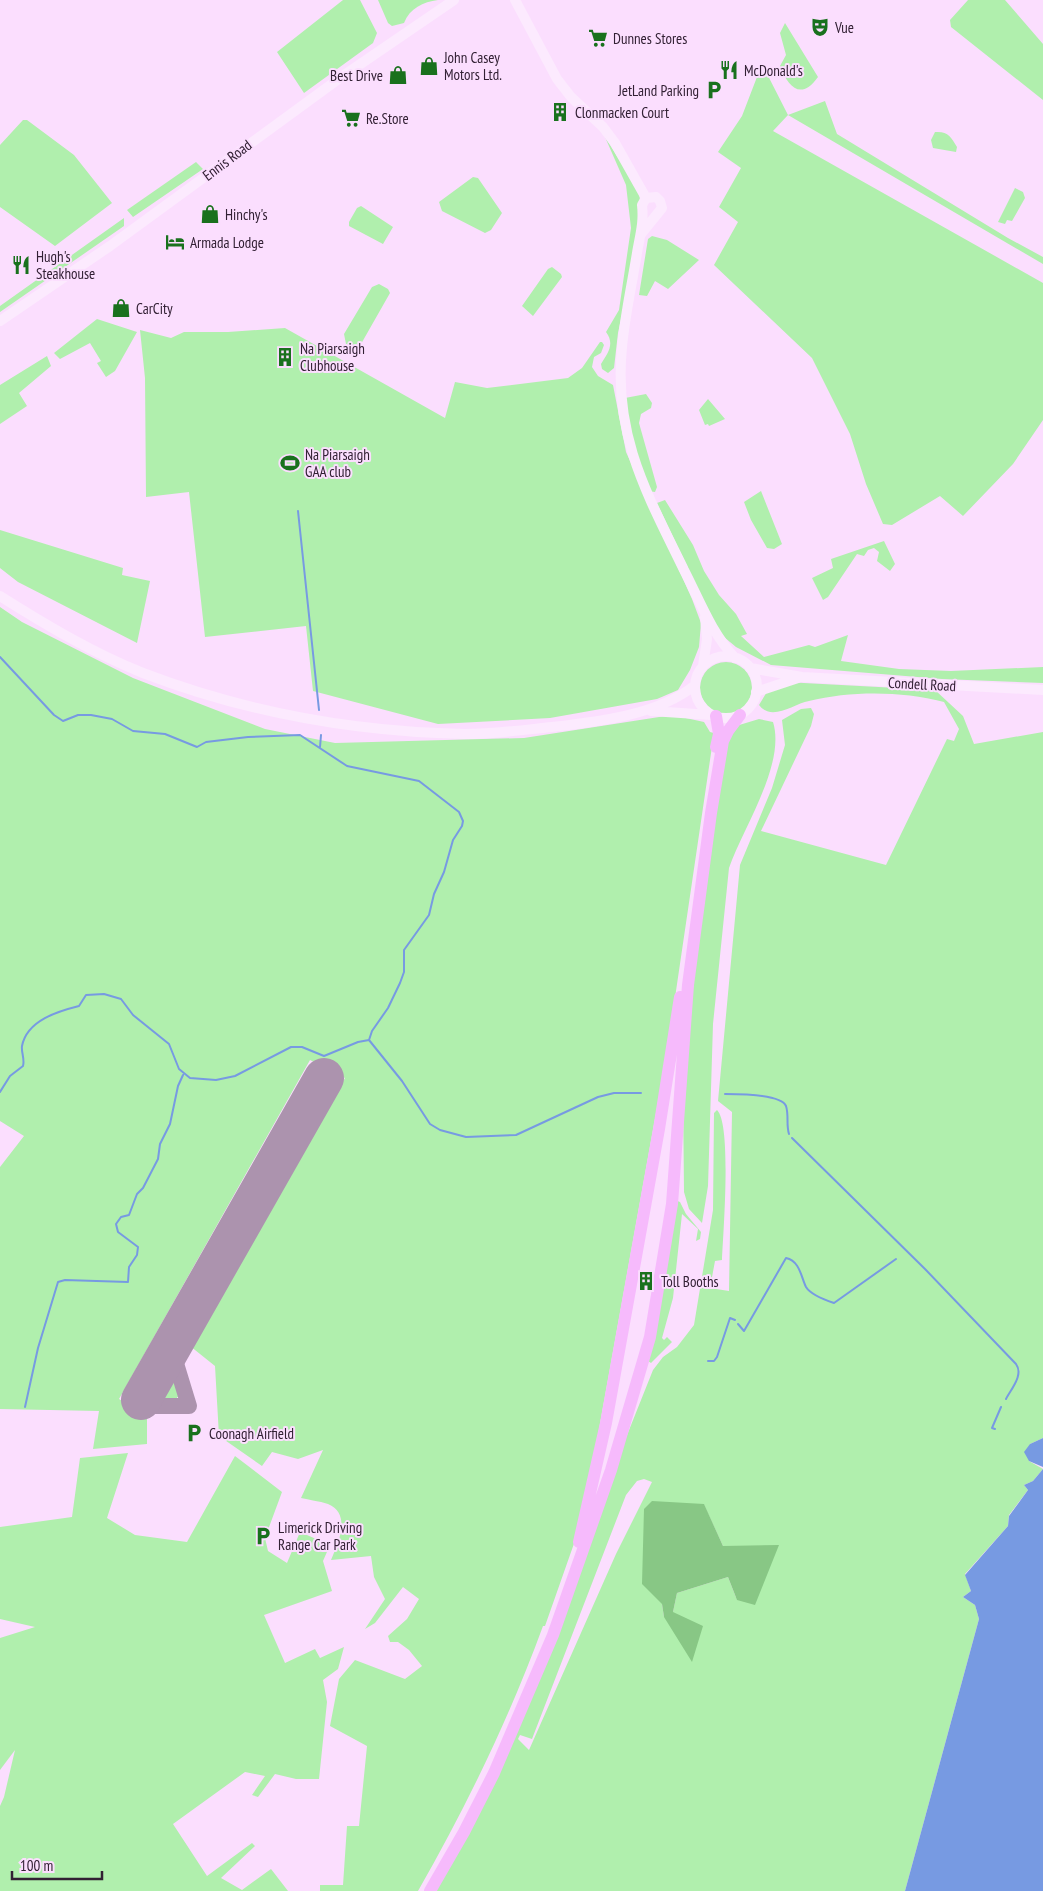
<svg xmlns="http://www.w3.org/2000/svg" width="1043" height="1891" font-family="'PT Sans Narrow',sans-serif">
<style>
.green{fill:#b0efad;fill-rule:evenodd}
.forest{fill:#88c785}
.water{fill:#779ae2}
.lines{fill:none;stroke-linecap:round;stroke-linejoin:round}
.stream{stroke:#779ae2;stroke-width:2}
.taxiway{stroke:#ac93ae;stroke-width:16}
.runway{stroke:#ac93ae;stroke-width:40}
.secondary{stroke:#fceafe;stroke-width:10}
.highway{stroke:#f6bafc;stroke-width:12}
.labels{text-anchor:middle;dominant-baseline:central;stroke-width:4;stroke-linejoin:round;paint-order:stroke}
.poi-label{font-size:15px;fill:#322034;stroke:#fbdefe;text-anchor:start}
.street-label{font-size:15px;fill:#322034;stroke:#fbdefe}
</style>
<rect width="100%" height="100%" fill="#fbdefe"/>
<path class="green" d="M343 0H360L377 33 373 43 304 93 277 52Z
M378 0H438C423 2 410 8 404 23L392 26 388 23Z
M968 0H1005L1043 44V100L951 27 950 20Z
M785 23 818 77C801 101 788 87 780 66L786 55 780 33Z
M762 64 788 115 825 101 837 134 1008 238 1043 257V264L788 115 773 131 1043 283V420L1013 464 963 516 940 496 892 525 883 524 866 484 850 434 812 358 714 265 738 222 719 207 741 168 718 152 742 116Z
M23 120H27L74 155 112 203 55 246 0 207V145Z
M935 132C948 131 951 137 957 147L956 152 933 148 931 140Z
M605 137 639 191 642 220 618 333 614 368 608 373 602 369 601 364C608 353 615 344 606 332L619 310 631 228 626 185Z
M196 162 203 169 133 217 127 210Z
M473 177 478 178 502 213 491 230 485 233 442 211 439 202Z
M1015 188 1023 192 1025 198 1012 221 1007 220 1005 224 998 222Z
M361 206 393 227 383 244 349 226V222L357 208Z
M124 218V226L0 312V306Z
M652 236 667 240 699 260 668 289 655 281 647 296 639 295 648 239Z
M552 267 561 274 562 277 533 316 522 306 548 269Z
M379 284 388 289 390 293 361 344 354 347 346 344 344 334 372 287Z
M97 319 137 332 115 371 106 377 97 363 101 361 90 343 60 359 54 353Z
M285 328 445 418 455 382 487 388 568 378 582 368 600 342H602L604 345 601 353 594 357 592 367 598 376 613 385 626 452 692 599 701 623 699 647 690 670 678 690 657 699 550 718 438 724 313 691 306 626 205 637 189 492 146 497 145 378 140 330 171 338 184 332H228Z
M47 356 51 366 19 393 27 406 0 424V385Z
M646 394 652 403 651 408 641 414 639 423 657 487 655 492 647 491 628 431 625 398Z
M708 399 725 419 709 426 708 424 705 425 699 410Z
M761 491 782 544 774 549 767 548 751 520 744 502Z
M665 500 693 545 704 571 719 595 736 614 747 634 741 636 764 657 809 645 815 647 848 635 841 661 899 669 951 671 1043 667V683L942 679 771 665 736 647 718 632 657 503Z
M0 530 123 568 122 575 150 581 137 643 18 582 0 568Z
M884 541 895 564 890 571 877 561 879 552 874 548 868 550 864 556 857 554 828 597 823 600 812 578 833 568 831 559Z
M0 607 22 622 133 678 265 729 335 743 524 738 672 715 704 722 710 732 714 733 667 1052 583 1518 545 1626H543C509 1719 467 1805 418 1891H320V1885H343L347 1826H359L367 1746 330 1726 339 1679 355 1660 405 1679 422 1666 409 1650 398 1642H390L388 1636 407 1619 419 1599 403 1587 375 1623 365 1629 385 1599 374 1577 371 1556 331 1560C338 1543 352 1514 328 1504 319 1501 309 1500 301 1498L323 1450 298 1459 272 1452 262 1466 219 1436 215 1366 190 1346 345 1078 310 1060 119 1399 147 1416V1444L93 1449 99 1411 0 1409V1167L24 1136 0 1121Z
M700 688a26 26 0 1 1 52 0a26 26 0 1 1-52 0Z
M785 682 935 690 963 716 974 744 1043 732V1438L1030 1444 1029 1461 1043 1469 1033 1481 1024 1485 1028 1490 1009 1515 1008 1526 965 1574 971 1591 963 1597 975 1605 979 1619 905 1891H434L469 1831 653 1370 663 1357 677 1347 694 1325 713 1210 714 1113 717 1110C732 1124 723 1235 722 1260L715 1261 710 1288 729 1291 732 1112 718 1101 740 865 772 788 785 745 782 720 801 709 811 708 814 714 811 726 761 831 886 865 947 739 954 741 959 729 944 702C901 691 851 691 809 701 793 704 772 722 759 705L768 690ZM644 1479 652 1482 616 1554 529 1750 518 1739 520 1735 532 1739 626 1495 637 1481ZM704 1505 723 1546 737 1600 728 1577 677 1593 673 1612 664 1617 662 1604Z
M759 719 773 722C786 764 743 828 729 868L713 1024 708 1186 702 1223 689 1209 684 1192 683 1090 702 898 729 735 736 726Z
M675 1200 680 1202 686 1214 701 1232 700 1239 696 1241 698 1229 682 1214 673 1298 662 1338 664 1340 667 1337 672 1342 651 1363 648 1361Z
M172 1357 184 1397H177L179 1404 150 1402 148 1397Z
M128 1453 107 1518 135 1535 187 1542 235 1456 282 1492 265 1538 268 1551 287 1563 300 1532 330 1545 323 1561 332 1591 264 1615 285 1663 315 1649 320 1658 344 1647 338 1669 323 1680 327 1702 319 1779H296L275 1774 258 1797 252 1795 265 1776 245 1772 173 1824 207 1876 252 1843 255 1846 221 1878 242 1890 271 1869 288 1891H0V1806L4 1797 15 1750 0 1770V1638L35 1627 0 1619V1527L72 1517 80 1458Z"/>
<path class="forest" d="M652 1501 704 1504 723 1546 779 1545 755 1605 737 1600 728 1577 677 1593 673 1612 703 1626 692 1662 664 1617 662 1604 642 1584 644 1509Z"/>
<path class="water" d="M1043 1438V1467L1029 1461 1024 1452 1030 1444Z
M1043 1469V1891H905L979 1619 975 1605 963 1597 971 1591 965 1575 1008 1526 1009 1516 1028 1490 1024 1485 1033 1481Z"/>
<g class="lines">
<path class="stream" d="M298 511 319 710
M0 657 54 715 63 721 78 715H91L112 719 133 731 165 734 197 747 206 742 248 737 300 735 347 766 419 781 459 812 463 821 462 826 453 840 444 872 434 894 429 915 404 950V972L400 983 388 1008 372 1031 369 1040
M320 747 321 735
M369 1040 402 1081 430 1124 440 1130 466 1137 516 1135 598 1097 614 1093H641
M0 1092 10 1076 23 1066C25 1059 21 1052 22 1046 27 1020 59 1011 79 1006L86 995 104 994 121 999 133 1015 169 1044 179 1069 190 1078 216 1080 235 1076 291 1047H302L324 1056 358 1042 369 1040
M725 1094C737 1094 781 1094 786 1106 789 1115 786 1125 789 1134
M792 1138 925 1269 1016 1364C1024 1375 1011 1389 1006 1399
M738 1324 744 1331 786 1258C800 1261 801 1277 806 1287 811 1295 825 1300 834 1303L896 1259
M708 1361H714L717 1357 730 1318 735 1320
M25 1407 38 1348 58 1282 65 1280 128 1282 129 1267 137 1255 138 1247 118 1232 116 1224 121 1217 129 1215 137 1194 143 1188 158 1159 160 1144 170 1124 178 1086 183 1075
M995 1429 992 1428 1001 1407"/>
<path class="taxiway" d="M141 1400 150 1406H189L171 1347"/>
<path class="runway" d="M141 1400 324 1078"/>
<path class="secondary" d="M515 0 557 79 571 97 603 127 615 143 646 198
M641 234 662 208 660 201 656 197 646 198 642 205C644 223 640 235 637 253 632 284 625 315 622 347 613 435 647 494 684 570 700 601 711 632 735 658
M0 321 110 246 340 78 454 0
M0 596C46 625 93 653 143 673 245 712 356 732 465 734 494 734 523 730 552 727 597 722 659 715 695 685
M695 687a31 31 0 1 1 62 0a31 31 0 1 1-62 0Z
M703 666 707 639 705 617
M750 668 802 677 1043 690
M756 692 798 678
M651 711 711 715"/>
<path class="highway" d="M716 716 719 734 716 747
M579 1542 606 1423 659 1129 680 997
M430 1891 464 1832 494 1773 553 1635 611 1470 650 1337 672 1204 688 985 711 813 723 741 728 731 740 715"/>
</g>
<defs>
<g id="theatre-bare" transform="scale(1.5)"><path d="M-5-5.5Q0-4 5-5.5V0Q5 5 0 6Q-5 5-5 0ZM-3.3-2.5H-1v1.5H-3.3ZM1-2.5H3.3v1.5H1ZM-2.8 1Q0 5.5 2.8 1Z" fill="#19711d" stroke="#fbdefe" stroke-width="2.5" paint-order="stroke"/></g>
<g id="supermarket-bare" transform="scale(1.5)"><path d="M-6-5.5h2.5l.6 2H6L4.5 2H-2.5L-4.4-4H-6ZM-1.5 3.2a1.3 1.3 0 1 0 .1 0ZM3 3.2a1.3 1.3 0 1 0 .1 0Z" fill="#19711d" stroke="#fbdefe" stroke-width="2.5" paint-order="stroke"/></g>
<g id="shop-bare" transform="scale(1.5)"><path d="M-5-2.5h2.3a2.7 3.5 0 0 1 5.4 0H5L5.5 6h-11ZM-1.5-2.5h3a1.5 2.3 0 0 0-3 0Z" fill="#19711d" stroke="#fbdefe" stroke-width="2.5" paint-order="stroke"/></g>
<g id="restaurant-bare" transform="scale(1.5)"><path d="M-5-6h1v4h1v-4h1v4h1v-4h1v5L-1.5 .5V6h-2V.5L-5-1ZM5-6V6H3V1.5H1.5Q1.5-4 5-6Z" fill="#19711d" stroke="#fbdefe" stroke-width="2.5" paint-order="stroke"/></g>
<g id="parking-bare" transform="scale(1.5)"><path d="M-3.5-5.5H1a3.5 3.5 0 0 1 0 7H-1V5.5H-3.5ZM-1-3.4V-.6H.8a1.4 1.4 0 0 0 0-2.8Z" fill="#19711d" stroke="#fbdefe" stroke-width="2.5" paint-order="stroke"/></g>
<g id="building-bare" transform="scale(1.5)"><path d="M-4-6H4V6H1V3H-1V6H-4ZM-2.5-4.3h1.7v1.8h-1.7ZM.8-4.3h1.7v1.8H.8ZM-2.5-1h1.7V.8h-1.7ZM.8-1h1.7V.8H.8Z" fill="#19711d" stroke="#fbdefe" stroke-width="2.5" paint-order="stroke"/></g>
<g id="hotel-bare" transform="scale(1.5)"><path d="M-6-4.5h1.5V1H6V5H4.5V3h-9V5H-6ZM-4 0a1.8 1.8 0 1 1 3.6 0ZM.5 0V-2.5h3Q6-2.5 6 0Z" fill="#19711d" stroke="#fbdefe" stroke-width="2.5" paint-order="stroke"/></g>
<g id="stadium-bare" transform="scale(1.5)"><path d="M0-5a6.5 5 0 1 0 0 10a6.5 5 0 1 0 0-10ZM-3.5-1.8h7v3.6h-7Z" fill="#19711d" stroke="#fbdefe" stroke-width="2.5" paint-order="stroke"/></g>
</defs>
<g fill-rule="evenodd">
<use href="#theatre-bare" x="820" y="27"/>
<use href="#supermarket-bare" x="598" y="38"/>
<use href="#shop-bare" x="429" y="66"/>
<use href="#restaurant-bare" x="729" y="70"/>
<use href="#shop-bare" x="398" y="75"/>
<use href="#parking-bare" x="714" y="90"/>
<use href="#building-bare" x="560" y="112"/>
<use href="#supermarket-bare" x="351" y="118"/>
<use href="#shop-bare" x="210" y="214"/>
<use href="#hotel-bare" x="175" y="242"/>
<use href="#restaurant-bare" x="21" y="265"/>
<use href="#shop-bare" x="121" y="308"/>
<use href="#building-bare" x="285" y="357"/>
<use href="#stadium-bare" x="290" y="463"/>
<use href="#building-bare" x="646" y="1281"/>
<use href="#parking-bare" x="194" y="1433"/>
<use href="#parking-bare" x="263" y="1536"/>
</g>
<g class="labels">
<g class="poi-label">
<text x="835" y="27">Vue</text>
<text x="613" y="38">Dunnes Stores</text>
<text x="444" y="57">John Casey<tspan x="444" dy="17">Motors Ltd.</tspan></text>
<text x="744" y="70">McDonald's</text>
<text x="383" y="75" text-anchor="end">Best Drive</text>
<text x="699" y="90" text-anchor="end">JetLand Parking</text>
<text x="575" y="112">Clonmacken Court</text>
<text x="366" y="118">Re.Store</text>
<text x="225" y="214">Hinchy's</text>
<text x="190" y="242">Armada Lodge</text>
<text x="36" y="256">Hugh's<tspan x="36" dy="17">Steakhouse</tspan></text>
<text x="136" y="308">CarCity</text>
<text x="300" y="348">Na Piarsaigh<tspan x="300" dy="17">Clubhouse</tspan></text>
<text x="305" y="454">Na Piarsaigh<tspan x="305" dy="17">GAA club</tspan></text>
<text x="661" y="1281">Toll Booths</text>
<text x="209" y="1433">Coonagh Airfield</text>
<text x="278" y="1527">Limerick Driving<tspan x="278" dy="17">Range Car Park</tspan></text>
</g>
<g class="street-label">
<text transform="translate(227 160) rotate(-37)">Ennis Road</text>
<text transform="translate(922 684) rotate(3)">Condell Road</text>
</g>
</g>
<path d="M12 1871v8h90v-8" fill="none" stroke="#322034" stroke-width="2.5"/>
<text x="20" y="1871" font-size="15" fill="#322034" stroke="#fbdefe" stroke-width="4" paint-order="stroke">100 m</text>
</svg>
